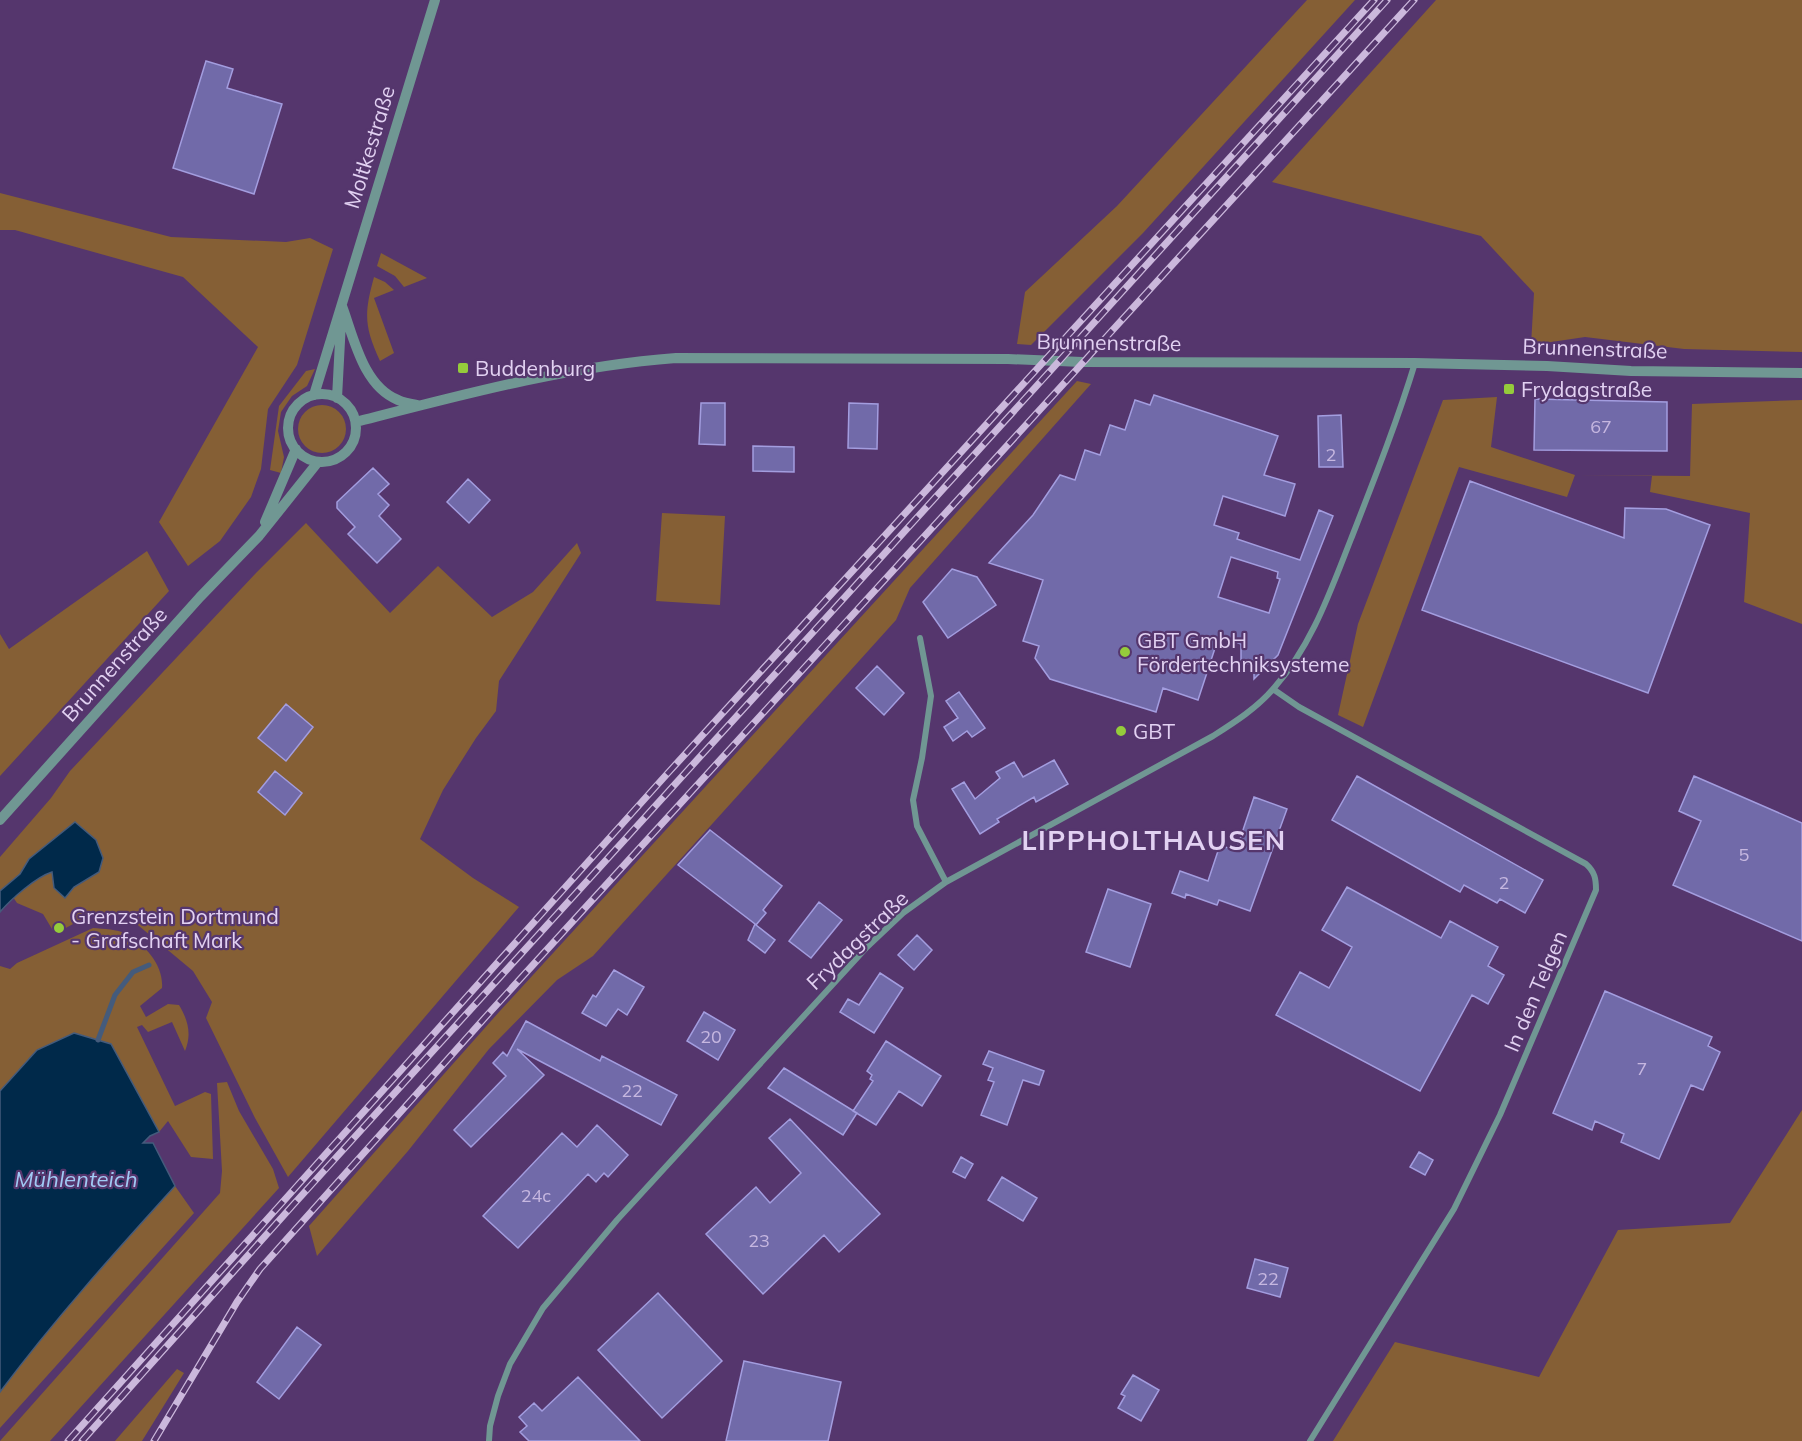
<svg xmlns="http://www.w3.org/2000/svg" width="1802" height="1441" font-family="Mulish,sans-serif">
<style>
.green{fill:#855f35}
.water{fill:#00294a;stroke:#445b7c;stroke-width:1.5}
.lines{fill:none;stroke-linecap:round;stroke-linejoin:round}
.stream{stroke:#445b7c;stroke-width:5}
.building{fill:#716aa9;stroke:#a39ddf;stroke-width:1.5;fill-rule:evenodd}
.minor{stroke:#709793;stroke-width:6}
.tertiary{stroke:#709793;stroke-width:10}
.rail-casing{stroke:#cbb8dc;stroke-width:7}
.rail{stroke:#55366d;stroke-width:4.5;stroke-dasharray:14;stroke-linecap:butt}
.poi-dot{fill:#95cc3b;stroke:#55366d;stroke-width:2}
.labels{text-anchor:middle;dominant-baseline:central;stroke-width:4.5;stroke-linejoin:round;paint-order:stroke}
.number-label{font-size:18px;fill:#c6b7e0}
.street-label{font-size:21px;fill:#e2d1f2;stroke:#55366d}
.poi-label{font-size:21px;fill:#e2d1f2;stroke:#55366d;text-anchor:start}
.water-label{font-size:22px;font-style:italic;fill:#a0caf4;stroke:#55366d}
.district-label{font-size:27px;font-weight:bold;letter-spacing:1.5px;fill:#e2d1f2;stroke:#55366d}
</style>
<rect width="100%" height="100%" fill="#55366d"/>
<path class="green" d="M1307 0H1355L1143 233 1031 345 1017 344 1025 292 1117 206Z
M1436 0H1802V352L1684 349 1585 337 1531 345 1534 293 1481 236 1272 182Z
M0 193 171 237 286 242 310 238 333 249 297 365 268 409 261 469 251 497 220 541 188 566 159 522 258 347 183 277 15 230H0Z
M381 253 427 278 404 287 395 276 377 266Z
M374 277 385 282 394 290 374 298 394 353 380 361C364 326 364 314 374 277Z
M315 369 307 386 292 396 281 412 278 431 284 457 281 473 270 470 279 406 306 371Z
M1077 381 1091 384 910 588 896 620 593 956 557 980 489 1049 408 1151 317 1256 309 1226 499 1012Z
M1497 397 1491 447 1575 475 1690 476 1692 404 1802 400V624L1744 602 1750 513 1650 492 1652 476 1575 475 1567 497 1459 467 1363 727 1338 715 1358 624 1443 400Z
M298 429a24 24 0 1 1 48 0a24 24 0 1 1-48 0Z
M662 513 725 516 720 605 656 601Z
M306 523 390 613 438 566 492 617 533 592 577 543 581 553 499 681 496 711 476 738 443 790 420 839 473 878 519 907 288 1177 255 1118 206 1018 212 1002 193 971 127 916 91 914 55 934 43 914 17 903 13 897C27 889 37 877 52 871L54 888 65 898 74 887 85 881 75 822 29 859 20 874 0 891V857L51 798 70 771 256 573Z
M147 551 169 591 0 776V634L9 649Z
M93 928C104 929 117 929 126 934 146 945 164 966 162 988L140 1006 146 1017 168 1004 179 1005C188 1020 192 1034 185 1051L172 1022 148 1032 142 1025 137 1027 175 1106 205 1092 211 1094 213 1159 191 1157 168 1121 159 1132 110 1044 37 1050 0 1091V966L10 969 17 963Z
M227 1082 239 1111 273 1169 279 1188 50 1441H0L220 1193 222 1171 217 1083Z
M1802 1110V1441H1333L1395 1342 1539 1377 1618 1230 1730 1223Z
M175 1186 194 1213 0 1428V1392L31 1351 109 1258Z
M177 1369 184 1373 142 1441H115Z"/>
<path class="water" d="M75 822 96 840 103 858 99 872 74 887 65 898 54 888 52 872C36 877 11 899 0 912V891L20 874 29 859Z
M74 1033 111 1044 159 1132 150 1136 143 1143H153L175 1186C114 1253 54 1320 0 1392V1091L37 1050Z"/>
<g class="lines">
<path class="stream" d="M98 1040 115 995 133 972 149 965"/>
</g>
<path class="building" d="M206 61 233 69 227 88 282 104 254 194 173 168Z
M1154 395 1278 436 1264 475 1295 484 1285 516 1223 496 1214 525 1239 533 1237 539 1300 560 1319 510 1333 516 1278 655 1254 679V664H1241V644L1219 636 1198 700 1163 688 1156 712 1050 679 1035 658 1039 646 1023 641 1043 580 989 563 1033 515 1060 475 1075 480 1085 450 1100 455 1110 425 1125 430 1135 400 1150 405ZM1231 557 1278 572 1277 578 1280 579 1269 613 1218 597Z
M1535 399 1667 402V451L1534 450Z
M701 403H725V445L699 444Z
M849 403 878 404 877 449 848 448Z
M1341 415 1343 467H1319L1318 416Z
M753 446 794 447V472L753 471Z
M373 468 389 484 378 494 389 505 379 516 401 539 377 563 348 534 355 527 337 508V502Z
M468 479 490 500 469 523 447 502Z
M1470 481 1624 538 1625 508 1666 509 1710 525 1648 693 1422 610Z
M952 569 977 577 996 605 948 638 923 602Z
M877 666 904 693 884 715 856 688Z
M959 692 985 728 972 737 967 731 953 741 944 727 958 718 946 701Z
M286 704 313 727 286 761 258 738Z
M1054 760 1068 784 1036 802 1034 797 997 819 999 822 980 834 952 789 964 782 975 799 1000 778 996 772 1014 762 1023 777Z
M275 771 302 793 285 815 258 792Z
M1357 776 1543 880 1525 913 1500 899 1497 903 1464 885 1460 892 1332 820Z
M1694 776 1802 823V941L1673 885 1701 821 1679 811Z
M1254 797 1287 809 1250 911 1219 900 1217 905 1186 894 1185 898 1172 893 1180 871 1208 881 1220 845 1236 851Z
M710 830 782 886 763 910 766 913 756 925 775 940 765 953 748 940 755 924 678 865Z
M1347 887 1441 938 1450 921 1498 947 1488 966 1504 975 1488 1004 1472 995 1420 1091 1276 1015 1300 972 1329 988 1352 947 1322 930Z
M1108 889 1151 904 1130 967 1086 952Z
M819 902 842 920 811 958 789 941Z
M917 935 932 950 914 970 898 955Z
M614 970 644 987 627 1015 618 1009 606 1026 582 1013 593 995 596 997Z
M880 973 903 988 874 1033 840 1012 848 999 859 1005Z
M1605 991 1712 1037 1708 1046 1720 1052 1703 1090 1691 1085 1659 1159 1621 1142 1624 1134 1595 1121 1592 1130 1553 1113Z
M704 1012 735 1030 718 1060 687 1041Z
M526 1021 600 1061 602 1056 677 1095 661 1125 517 1049 544 1075 471 1147 454 1130 506 1076 493 1063 503 1052 507 1056Z
M886 1041 941 1076 922 1106 899 1091 876 1125 853 1111 873 1081 870 1079 872 1075 867 1071Z
M989 1051 1044 1071 1039 1085 1023 1080 1007 1125 981 1115 994 1082 988 1080 993 1068 983 1064Z
M784 1068 857 1113 843 1135 768 1088Z
M790 1119 880 1214 839 1252 824 1235 763 1294 706 1234 756 1187 770 1203 801 1173 769 1138Z
M597 1125 628 1155 608 1177 604 1173 596 1182 588 1174 518 1248 483 1216 562 1133 577 1147Z
M1419 1152 1433 1160 1425 1175 1410 1167Z
M961 1157 973 1164 965 1178 953 1172Z
M1002 1177 1037 1198 1023 1221 988 1200Z
M1255 1259 1288 1268 1280 1297 1247 1288Z
M658 1293 722 1361 662 1418 598 1350Z
M297 1327 321 1345 279 1399 257 1382Z
M744 1361 841 1382 828 1441H726Z
M1133 1375 1159 1390 1141 1421 1118 1408 1125 1396 1121 1394Z
M578 1377 640 1441H529L520 1432 527 1426 519 1417 534 1403 542 1411Z"/>
<g class="lines">
<path class="minor" d="M920 638 931 696 922 758 913 800 917 826 946 882
M1273 689 1299 707 1586 864C1595 872 1596 879 1596 890L1500 1115 1454 1209 1310 1441
M489 1441 490 1426 498 1396 510 1364 543 1308 617 1220 867 947 903 913 946 882 1213 736C1235 722 1257 708 1274 688 1312 645 1330 592 1351 539 1374 480 1397 422 1415 363"/>
<path class="tertiary" d="M342 306C354 338 363 386 398 400 404 403 411 404 417 405
M288 428a34 34 0 1 1 68 0a34 34 0 1 1-68 0Z
M314 395 435 0
M337 398 341 322
M356 422C461 395 568 366 676 358L1008 359 1082 362 1415 363 1547 366 1631 371 1802 373
M265 522 296 449
M0 820 200 597 259 536 318 462"/>
<g class="rail-casing">
<path id="rail" d="M68 1441 667 774 1374 0
M82 1441 293 1205 1387 0
M154 1441 237 1302 260 1269 490 1012 1414 0"/>
</g>
<use href="#rail" class="rail"/>
</g>
<g class="poi-dot">
<rect x="457" y="362" width="12" height="12" rx="3"/>
<rect x="1503" y="383" width="12" height="12" rx="3"/>
<circle cx="1125" cy="652" r="6"/>
<circle cx="1121" cy="731" r="6"/>
<circle cx="59" cy="928" r="6"/>
</g>
<g class="labels">
<g class="number-label">
<text x="1601" y="426">67</text>
<text x="1331" y="454">2</text>
<text x="1744" y="854">5</text>
<text x="1504" y="882">2</text>
<text x="711" y="1036">20</text>
<text x="1642" y="1068">7</text>
<text x="632" y="1090">22</text>
<text x="536" y="1195">24c</text>
<text x="759" y="1240">23</text>
<text x="1268" y="1278">22</text>
</g>
<g class="street-label">
<text transform="translate(369 147) rotate(-73)">Moltkestraße</text>
<text transform="translate(1109 342) rotate(1)">Brunnenstraße</text>
<text transform="translate(1595 348) rotate(2)">Brunnenstraße</text>
<text transform="translate(114 664) rotate(-48)">Brunnenstraße</text>
<text transform="translate(857 940) rotate(-44)">Frydagstraße</text>
<text transform="translate(1535 991) rotate(-67)">In den Telgen</text>
</g>
<g class="poi-label">
<text x="475" y="368">Buddenburg</text>
<text x="1521" y="389">Frydagstraße</text>
<text x="1137" y="640">GBT GmbH<tspan x="1137" dy="24">Fördertechniksysteme</tspan></text>
<text x="1133" y="731">GBT</text>
<text x="71" y="916">Grenzstein Dortmund<tspan x="71" dy="24">- Grafschaft Mark</tspan></text>
</g>
<g class="water-label">
<text x="76" y="1179">Mühlenteich</text>
</g>
<g class="district-label">
<text x="1154" y="840">LIPPHOLTHAUSEN</text>
</g>
</g>
</svg>
